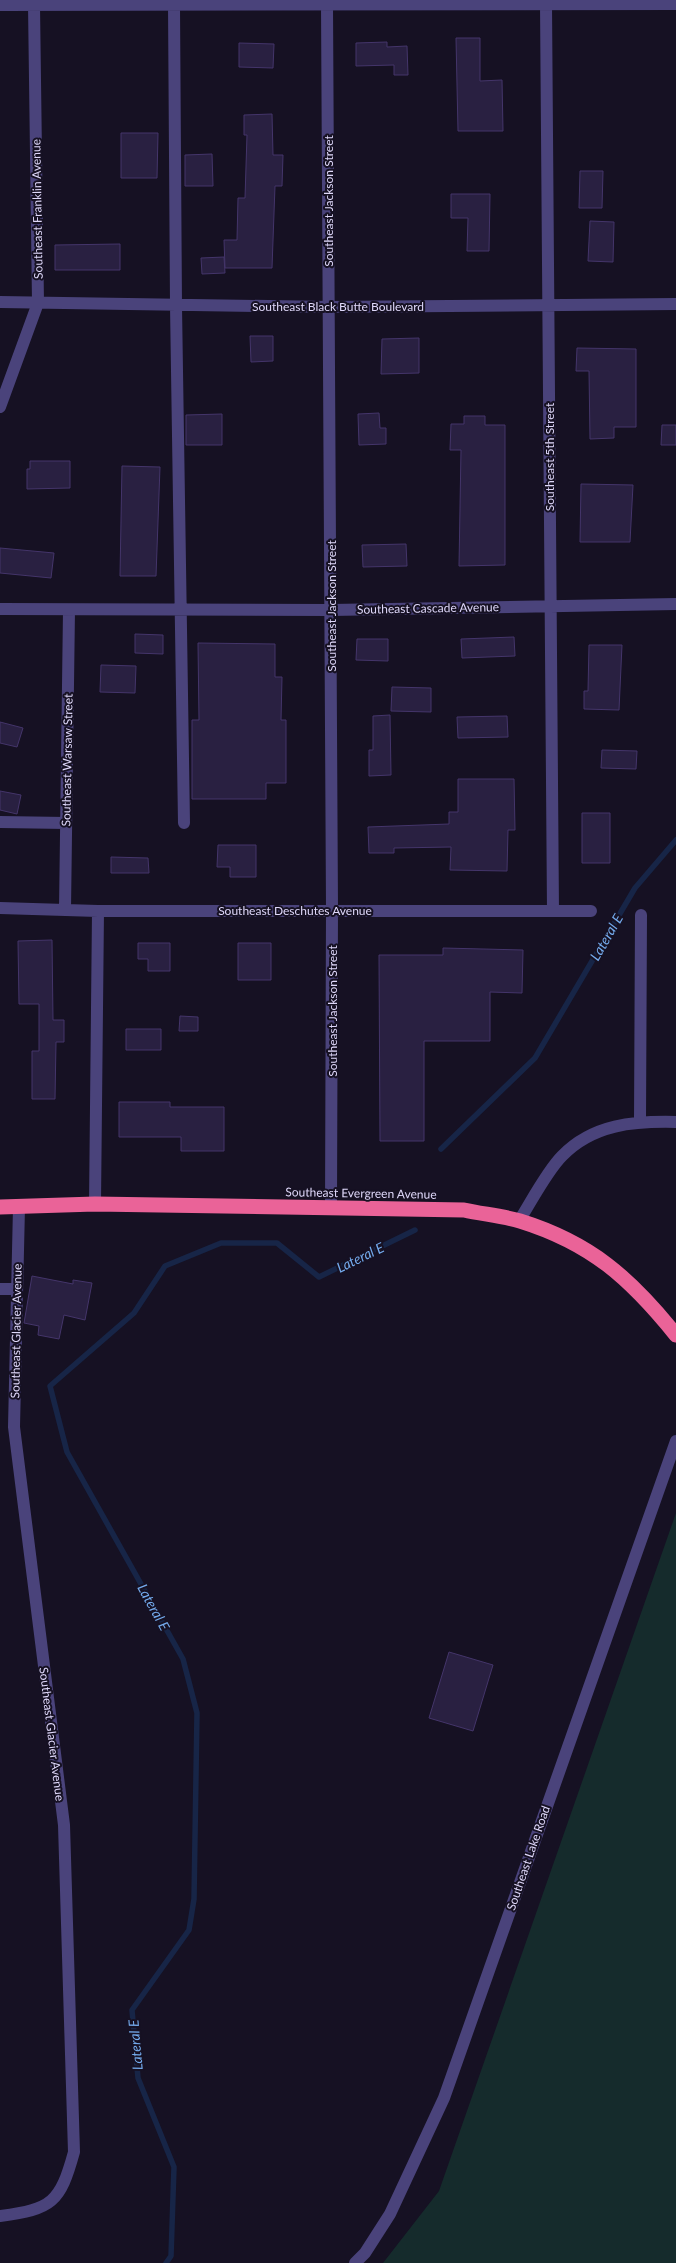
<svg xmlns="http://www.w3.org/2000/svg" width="676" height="2263" font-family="Lato,sans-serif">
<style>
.green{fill:#152b2c}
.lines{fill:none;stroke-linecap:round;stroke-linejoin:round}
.stream{stroke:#172547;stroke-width:5.5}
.building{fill:#292041;stroke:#44356a}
.minor{stroke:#4a437b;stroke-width:12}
.highway{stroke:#ea6398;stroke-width:15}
.labels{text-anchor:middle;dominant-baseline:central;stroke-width:4;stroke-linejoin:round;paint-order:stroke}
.street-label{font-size:12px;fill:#dfd8fa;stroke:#161123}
.water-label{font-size:14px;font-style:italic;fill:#74aaec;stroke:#161123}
</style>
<rect width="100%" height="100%" fill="#161123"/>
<path class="green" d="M676 1513V2263H383L439 2191Z"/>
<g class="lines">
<path class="stream" d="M441 1149 535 1058 635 888 676 840
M166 2263 171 2256 174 2167 138 2078 132 2010 189 1930 194 1899 197 1713 183 1659 67 1452 50 1386 134 1313 165 1266 221 1243H277L319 1277 415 1230"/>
</g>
<path class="building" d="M456 38H480V81L502 80 503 131H458Z
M387 42V47L407 46 408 75H394V65L356 66V43Z
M239 43 274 44 273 68 239 67Z
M272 114 273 155H283L282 186H275L272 268H225L224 240H237L238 198H245L247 135H244V115Z
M121 133H158L157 178H121Z
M212 154 213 186H185V155Z
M580 171H603L602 208H579Z
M451 194H490L489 251H467L468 218H451Z
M590 221 614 222 613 262 588 261Z
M120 244V270H55V245Z
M224 257 225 273 202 274 201 258Z
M250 336H273V361L251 362Z
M419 338V373L381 374 382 339Z
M577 348 636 349V427H614V438L590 439 589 371H576Z
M379 413 380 428H386V444L359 445 358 414Z
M222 414V445H186V415Z
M464 416H485V425H505V565L459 566 461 450H450L451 424H464Z
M662 425H676V445H661Z
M30 461H70V488L27 489V469H30Z
M122 466 160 467 156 576H120Z
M581 484 633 485 630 542H580Z
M406 544 407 566 363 567 362 545Z
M0 548 54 553 51 578 0 573Z
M135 634 163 635V654L135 653Z
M514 637 515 656 462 658 461 639Z
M357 639H388V661L356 660Z
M198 643 275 644V677H282L281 720H286V783H266V799H192V720H199Z
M589 645H622L619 710 584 709V691H588Z
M101 665 136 666 135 693 100 692Z
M392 687 431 688V712L391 711Z
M390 715 391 775 369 776V750H373V716Z
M507 716 508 737 458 738 457 717Z
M0 722 23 728 17 747 0 743Z
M602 750 637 751 636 769 601 768Z
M458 779H514L515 830H508L507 871 450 870 451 847 394 848V853H369L368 827 449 824V812H458Z
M0 791 21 795 17 814 0 810Z
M582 813H610V863H582Z
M218 845H256V877H230V867H217Z
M111 857 148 858 149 873H111Z
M52 940 53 1020H64V1042H56L55 1099H32V1051H39V1004H19L18 941Z
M138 943H170V971H148V959H138Z
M238 943H271V980H238Z
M443 948 523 950 522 993 490 992V1041H424V1141H380L379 955H443Z
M180 1016 198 1017V1031H179Z
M126 1029H161V1050H126Z
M119 1102H170V1107H224V1151H181V1137H119Z
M32 1276 73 1284V1280L92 1283 85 1320 64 1315 59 1339 38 1335 39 1326 24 1323Z
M449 1652 493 1665 473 1731 429 1718Z"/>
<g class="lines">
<path class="minor" d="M546 4 553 911
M0 5 676 4
M174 5 176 306 184 823
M327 5 332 909 331 1208
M0 302 329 307 676 304
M0 407 38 303 34 5
M0 609 331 610 676 604
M0 822 66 823
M0 908 98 911H591
M65 910 69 610
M640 1121 641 915
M95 1204 98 911
M519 1221C531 1202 547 1171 562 1156 593 1124 634 1121 676 1122
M0 1289H17
M0 2216C52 2209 60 2203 74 2152L64 1825 14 1427 19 1207
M355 2263 365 2253 390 2214 444 2098 676 1441"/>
<path class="highway" d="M0 1207 95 1204 464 1210C482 1214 503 1216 520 1221 591 1243 630 1278 676 1335"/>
</g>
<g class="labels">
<g class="street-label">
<text transform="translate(328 201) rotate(-90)">Southeast Jackson Street</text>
<text transform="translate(37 209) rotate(-91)">Southeast Franklin Avenue</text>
<text x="338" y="306">Southeast Black Butte Boulevard</text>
<text transform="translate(549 457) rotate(-90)">Southeast 5th Street</text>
<text transform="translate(331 606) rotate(-90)">Southeast Jackson Street</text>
<text transform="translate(428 608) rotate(-1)">Southeast Cascade Avenue</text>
<text transform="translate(67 760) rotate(-89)">Southeast Warsaw Street</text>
<text x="295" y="910">Southeast Deschutes Avenue</text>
<text transform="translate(332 1011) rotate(-90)">Southeast Jackson Street</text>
<text transform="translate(361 1193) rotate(1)">Southeast Evergreen Avenue</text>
<text transform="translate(16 1331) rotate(-89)">Southeast Glacier Avenue</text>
<text transform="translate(52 1734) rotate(83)">Southeast Glacier Avenue</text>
<text transform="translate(528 1858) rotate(-71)">Southeast Lake Road</text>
</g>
<g class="water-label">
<text transform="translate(606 937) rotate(-60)">Lateral E</text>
<text transform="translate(360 1257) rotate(-26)">Lateral E</text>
<text transform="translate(154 1607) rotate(61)">Lateral E</text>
<text transform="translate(135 2045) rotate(-95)">Lateral E</text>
</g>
</g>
</svg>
